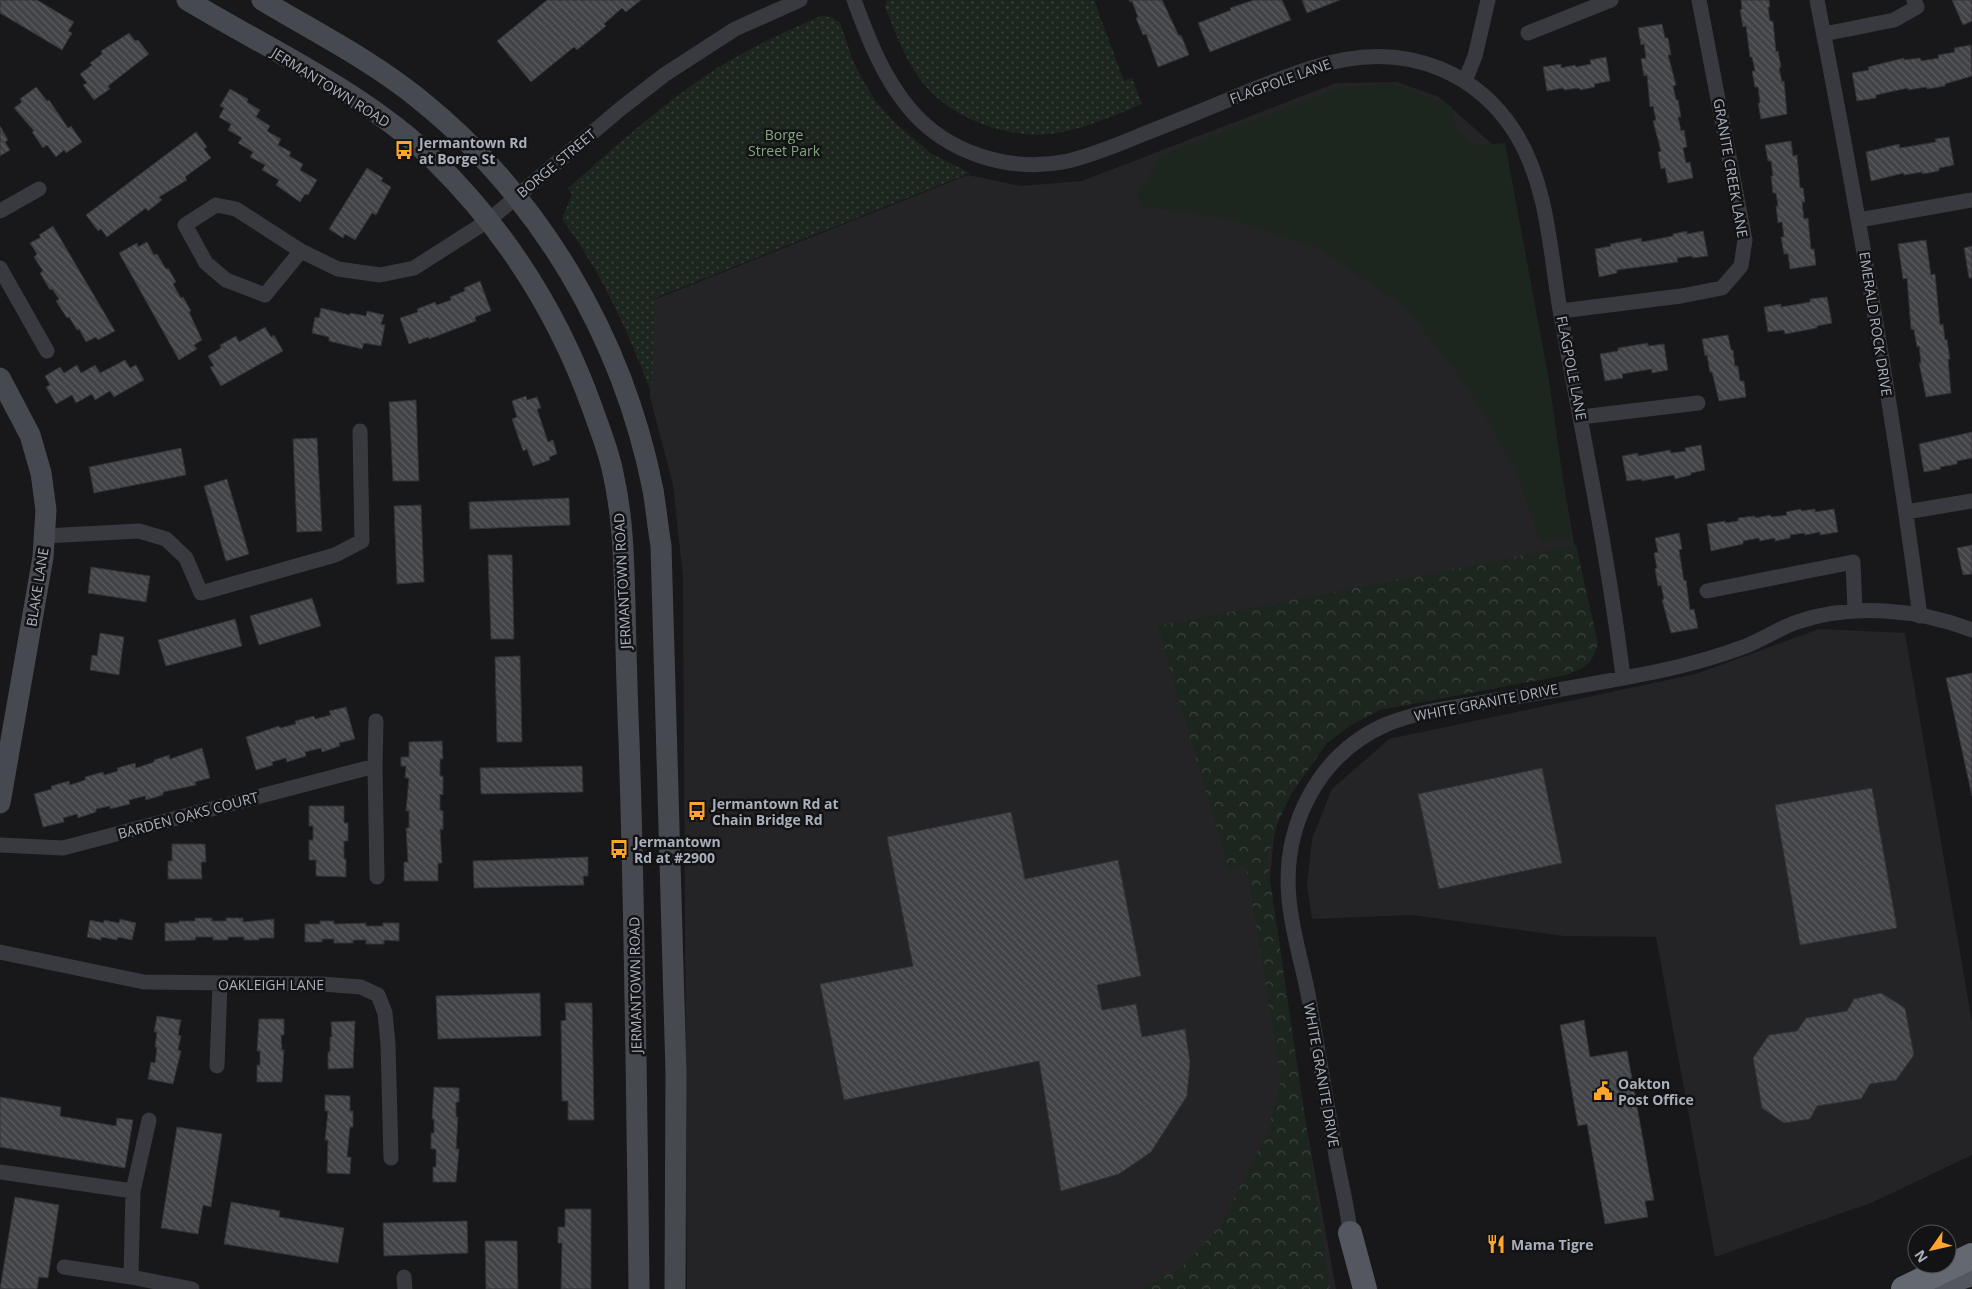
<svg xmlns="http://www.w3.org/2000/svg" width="1972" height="1289" font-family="'Open Sans',sans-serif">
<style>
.built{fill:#242427}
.grass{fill:#1d261e}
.forest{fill:url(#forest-crowns)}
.park{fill:url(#park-dots)}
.building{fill:url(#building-back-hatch);stroke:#323236}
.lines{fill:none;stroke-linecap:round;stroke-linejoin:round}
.street{stroke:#393a40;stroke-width:15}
.secondary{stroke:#464950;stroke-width:21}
.primary{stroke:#54575f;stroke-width:24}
.highway{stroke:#646971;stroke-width:26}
.labels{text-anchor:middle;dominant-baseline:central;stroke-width:5;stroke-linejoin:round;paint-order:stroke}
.street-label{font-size:14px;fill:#a9b0bb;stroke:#131315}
.park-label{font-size:14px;fill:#80a77f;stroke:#131315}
.poi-label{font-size:14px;font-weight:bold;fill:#a9b0bb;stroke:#131315;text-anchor:start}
</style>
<defs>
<pattern id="forest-crowns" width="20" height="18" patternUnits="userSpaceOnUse" patternTransform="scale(1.25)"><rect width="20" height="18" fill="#1d261e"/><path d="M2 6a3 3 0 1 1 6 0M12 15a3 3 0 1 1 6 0" fill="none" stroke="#3b433d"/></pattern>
<pattern id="park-dots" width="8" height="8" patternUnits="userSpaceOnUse" patternTransform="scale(1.25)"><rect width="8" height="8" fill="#1d261e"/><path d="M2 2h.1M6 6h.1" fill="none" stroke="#3b433d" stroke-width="1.8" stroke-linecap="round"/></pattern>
<pattern id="building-back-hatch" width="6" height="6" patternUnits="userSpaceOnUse" patternTransform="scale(1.25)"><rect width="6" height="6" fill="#424347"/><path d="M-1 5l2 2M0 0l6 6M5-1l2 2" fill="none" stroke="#5a5c60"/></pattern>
</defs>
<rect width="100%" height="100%" fill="#18181a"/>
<path class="built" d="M1397 82 1439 97 1491 143 1513 192 1591 641 1366 707 1314 751 1276 817 1267 908 1336 1289H687L683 577 673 485 650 397 653 300 968 175 1021 186 1082 181 1336 83Z
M1819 629 1905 633 1972 1022V1155L1871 1203 1715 1257 1656 937 1564 936 1412 915 1312 919 1307 885 1312 839 1332 789 1389 739 1696 674Z"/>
<path class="grass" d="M1392 83 1451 106 1456 128 1473 145 1505 143 1550 386 1571 537 1541 543 1515 469 1468 387 1406 308 1320 249 1225 218 1139 206 1138 195 1160 156 1335 89Z"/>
<path class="forest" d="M1576 545 1598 644C1591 665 1587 667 1566 675L1380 710 1351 725 1327 743 1291 794 1278 822 1267 859 1330 1289H1142L1185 1264 1220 1226 1268 1131 1281 1080 1246 865 1229 870 1157 626Z"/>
<path class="park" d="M887 0H1094L1124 81 1132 78 1142 104C1116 115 1090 126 1063 132 1015 143 948 119 920 79 904 57 895 32 885 7Z
M821 16 831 17 840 23 853 61 864 82 876 102 897 125 932 154 970 173 655 298 652 395C629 333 602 273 562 219L572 195 568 188C616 146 665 101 719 67 752 47 786 31 821 16Z"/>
<path class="building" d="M0 0H37L74 22 68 31 72 33 62 50 0 13Z
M547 0H641L626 12 622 8 604 24 606 26 577 50 574 47 531 82 497 41Z
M1129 0H1162L1179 36 1181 35 1189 55 1158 67 1146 34 1143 35 1136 18 1138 17 1132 1 1130 2Z
M1254 0H1282L1291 20 1210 52 1198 23 1231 10 1230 8Z
M1302 0H1340L1307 13Z
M1741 0H1769L1770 7H1768L1770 21H1773L1776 52 1778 51 1781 67 1779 68 1782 82 1784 81 1787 114 1761 119 1758 103H1760L1758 87H1755L1752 71H1755L1752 57H1750L1746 26 1743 27 1740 10 1742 9Z
M1952 0H1972V21L1963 25Z
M1662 24 1665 38H1668L1671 55H1668L1676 85 1673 86 1676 100H1678L1681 117H1678L1681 131 1684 130 1687 147 1683 148 1686 163 1690 162 1693 178 1668 183 1665 168 1661 169 1658 152 1661 151 1653 121 1656 120 1653 106 1650 107 1647 75 1644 76 1641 59 1646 58 1644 44 1641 45 1638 28Z
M129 33 135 41 138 40 149 54 108 86 110 89 94 100 83 85 87 83 80 74 92 65 90 63 102 54 101 51Z
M1971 45 1972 76 1945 84V86L1927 89 1926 87 1908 90V88L1876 95V98L1857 101 1852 73 1869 70 1868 67 1904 58V60L1920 58 1921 61 1939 58 1938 55 1955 52 1954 48Z
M1606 57 1610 81 1594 84 1595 87 1580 90 1579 88 1564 90 1563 88 1547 91 1543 67 1561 64V68L1575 65 1576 67 1591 64 1590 60Z
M36 87 47 101 49 100 68 128 71 126 82 142 66 153 64 150 56 157 47 145 43 148 32 132 34 131 14 108 22 102 20 99Z
M230 89 248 99 247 102 260 110 256 117 270 126 267 131 281 139 278 145 291 152 289 156 303 164 300 170 317 180 308 195 305 194 300 202 276 185 279 180 262 170 265 165 250 157 253 152 238 143 242 138 228 130 231 124 219 117 224 108 220 106Z
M0 126 8 140 5 142 10 150 0 156Z
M196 132 207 147 204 149 211 158 185 177 187 180 159 197 162 200 148 211 146 208 107 237 101 229 98 231 86 215Z
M1949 137 1954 165 1939 168V171L1922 174V172L1904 175V173L1871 181 1866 152 1899 144 1900 148 1936 142 1935 139Z
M1791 141 1793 156 1797 155 1800 188H1803L1805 202H1802L1804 219 1808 218 1811 249H1814L1816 265 1790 269 1788 254H1784L1781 237H1784L1782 222 1778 223 1776 206H1778L1776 193H1773L1771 176H1773L1771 161H1768L1765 145Z
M367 168 383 178 381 181 391 187 376 215 372 213 355 240 345 234 343 238 329 229Z
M53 226 115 331 98 340 96 337 86 342 79 329 77 330 69 317 67 318 56 301 59 299 52 289 50 290 40 273 43 271 34 257 37 254 30 243 41 237 39 235Z
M1687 231V234L1703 231 1708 256 1693 258 1692 256 1677 258 1678 262 1617 270V273L1599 277 1595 249 1611 246 1610 244 1641 238 1642 242 1673 236V234Z
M1926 240 1931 275 1935 274 1940 325 1943 324 1945 340H1947L1950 359H1948L1951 393 1926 397 1919 363H1921L1919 346 1917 347 1914 330 1911 329 1907 278 1903 279 1898 244Z
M147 242 154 255 157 254 166 269 168 268 176 282 173 284 181 298 183 297 191 311 189 312 202 340 194 345 197 349 179 360 119 253 137 243 138 247Z
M1972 246V278H1969L1964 248Z
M480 281 491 311 475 317 476 321 429 339 428 337 409 344 400 318 418 312 417 309 435 302 437 305 451 300 450 297 465 291 464 288Z
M1827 297 1832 323 1817 326V328L1785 334 1784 330 1768 332 1764 307 1781 304V307L1810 302V299Z
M321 308 350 315V313L366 316 367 311 384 315 381 324 385 325 381 346 364 343 362 349 329 341V337L312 333 315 317 319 318Z
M265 327 271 337 274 335 283 351 221 386 210 367 214 366 208 356 221 348 220 345 236 336 239 342Z
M1728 335 1731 350H1733L1735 366H1738L1740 381H1744L1746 397 1719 401 1712 372H1710L1707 355 1705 356 1702 339Z
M1648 343V346L1664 344 1668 370 1652 373V369L1622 374 1623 378 1605 381 1600 354 1618 351V348Z
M125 360 130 368 136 365 144 380 114 397 110 391 95 400 92 394 76 403 72 395 56 404 46 387 50 385 45 376 60 367 64 373 77 365 81 373 95 365 100 373Z
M526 396 527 400 537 397 541 408 537 409 548 442 553 440 557 454 549 457 550 460 533 466 527 449 523 451 512 419 517 417 512 401Z
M416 400 419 481H393L389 402Z
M1972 432V458L1957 461V464L1940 467 1941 469 1924 472 1919 444Z
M317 438 322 531 297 532 293 439Z
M1701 445 1705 470 1691 473V475L1675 479 1674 475 1642 481V479L1627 481 1622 456 1638 453V456L1670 450 1671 453 1686 451 1685 448Z
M181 448 186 475 94 493 89 467Z
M227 479 249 554 226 561 204 486Z
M569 498 570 525 470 529 469 502Z
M421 505 424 582 397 584 394 506Z
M1801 509V511L1815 509V512L1834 509 1838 532 1820 535V532L1805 535 1804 533 1790 535V538L1775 541V538L1760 541 1759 538 1743 541V544L1711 551 1707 524 1725 521V523L1738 521V518L1755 516V518L1770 515 1771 517 1787 515 1786 512Z
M1679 533 1682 549 1679 550 1684 581 1686 580 1690 610 1694 609 1698 628 1671 633 1662 600 1664 599 1661 585 1658 586 1655 569 1657 568 1654 553 1658 552 1655 538Z
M1972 545V574L1963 575 1957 548Z
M488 555H512L514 639H491Z
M91 567 150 576 146 602 88 593Z
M312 598 321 626 259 645 250 616Z
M235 619 242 646 166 666 158 640Z
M100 633 124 637 119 675 90 670 92 655 97 656Z
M520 656 522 742H497L495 657Z
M1972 673V796L1946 678Z
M346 707 355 739 339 743 340 746 322 752 321 748 305 752 306 756 287 762 286 758 272 762 273 765 256 770 246 737 279 726 280 728 296 724 295 721 314 716 315 719 331 715 329 711Z
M442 741 443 759H440V776H443V795L440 794V810L443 811V830L440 829 442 863H438V881H404V862H408L406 828H409V811H406L409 778H405L406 766H401V757H409V742Z
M202 748 210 778 195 782 196 785 163 792V795L146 800 145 796 129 800 130 804 110 809V806L96 809V812L78 818 77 814 63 818 64 822 43 827 34 794 52 789 51 786 69 781 70 785 85 780V777L103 772 104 775 118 771 117 768 135 763 136 768 154 762V760L169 755 170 759Z
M582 766 583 792 481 794 480 768Z
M1542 768 1562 863 1439 889 1418 794Z
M1872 788 1897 928 1800 945 1775 805Z
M309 806H344V823H348V841H344V859H346V877L316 876V860H309V840H313V826H309Z
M1011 812 1025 879 1118 860 1141 976 1097 985 1102 1010 1136 1004 1142 1037 1185 1029 1190 1062 1187 1096 1151 1152 1119 1174 1061 1191 1039 1061 844 1100 820 984 913 966 887 837Z
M172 844H205L206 862H201L202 879H168V861H172Z
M588 857V876H583L584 885 474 888 473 861Z
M195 918H212V921H226V918H243V922L274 919V938H259V940H244V937H228V940H213V937H195L196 940 165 941V923H179V921H195Z
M120 919 136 923 132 940 118 937 117 940 101 937V940L87 937 90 920 104 923V920L119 923Z
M320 921H334V924L366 923V926H383V923H399V941L384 940V944H366V940H353V943H334V939H322V942H305V924H320Z
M540 993 541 1036 438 1039 436 996Z
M1881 993 1905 1008 1914 1055 1896 1080 1870 1084 1861 1099 1817 1106 1810 1119 1784 1123 1762 1108 1753 1058 1769 1035 1797 1031 1806 1018 1847 1011 1854 999Z
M565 1003H592L594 1120H568V1101H562L561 1021 566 1020Z
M157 1016 181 1020 178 1035 181 1036 178 1050 181 1051 173 1084 148 1079 151 1062 155 1063 157 1048 155 1047 157 1032H154Z
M259 1019H284V1035H281L282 1050H284L282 1082H257V1065H260V1051H257Z
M1584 1020 1590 1057 1627 1051 1654 1200 1645 1201 1648 1217 1605 1224 1587 1124 1578 1126 1560 1025Z
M355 1021 353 1068 328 1069V1052H330V1037H332L331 1022Z
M434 1087 459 1088V1102H456V1117H458L456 1149H459L456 1182H433V1167H436V1149H431V1133H434V1119H432Z
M325 1095 350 1096V1111H353V1127H350L347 1157H351L350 1174 327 1173 328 1140H325L328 1111H325Z
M0 1097 61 1107 60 1116 116 1126 117 1118 133 1120 125 1168 0 1147Z
M177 1127 222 1134 211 1207 203 1205 198 1234 161 1228Z
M15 1197 59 1205 48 1278 39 1277 37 1289H0Z
M231 1202 280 1211 279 1217 344 1228 338 1263 224 1244Z
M565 1209H591V1289H561L562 1243H558V1227H565Z
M467 1221 468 1253 384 1256 383 1223Z
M485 1241H517L518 1289H486Z"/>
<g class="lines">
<path class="street" d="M854 0C868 38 883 77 909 108 947 154 1011 173 1068 161 1097 154 1124 142 1151 131 1185 118 1218 104 1252 90 1314 65 1374 41 1441 69 1472 82 1498 105 1516 134 1548 186 1550 252 1560 310 1582 432 1608 554 1623 677
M1817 0C1857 204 1893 409 1920 616
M1528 33 1611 0
M1824 34 1894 20 1917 7 1914 0
M1465 81 1475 56 1488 0
M0 211 39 189
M1859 220 1972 200
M301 251 265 295 226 280 206 263 185 225 216 205 236 209 301 251 338 269 380 275 414 268 489 220 619 110 664 75 735 29 800 0
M0 268 47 351
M1561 311 1681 296 1722 288 1741 266 1745 240 1699 0
M1581 417 1698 403
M1906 512 1972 501
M45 536 139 531 166 539 186 558 201 593 335 555 362 541 360 431
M1707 591 1853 562 1855 611
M376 721 375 766 377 877
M0 845 63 848 375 766
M0 952 144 982 322 984 361 987 378 995 385 1013 388 1044 391 1158
M217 1066 220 984
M0 1172 133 1191
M1351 1241C1349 1213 1341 1184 1336 1156 1327 1103 1318 1051 1309 999 1303 966 1292 933 1289 899 1282 826 1318 754 1387 724 1400 719 1414 715 1427 712 1509 697 1592 686 1673 668 1698 662 1722 655 1746 646 1763 639 1780 628 1797 622 1853 603 1918 609 1972 630
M64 1267 131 1277 192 1289
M131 1277 133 1191 149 1120
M404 1277 405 1289"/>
<path class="secondary" d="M187 0C270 50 366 93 435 161 508 233 559 314 593 410 600 430 609 452 613 473 623 517 624 562 625 606 626 651 627 695 629 740 635 923 637 1106 639 1289
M262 0C315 32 371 60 419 99 540 196 623 338 653 490 656 508 658 528 661 546L676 1073 675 1289
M0 378 30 435 41 473 46 510 43 557 0 803"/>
<path class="primary" d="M1350 1233 1365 1289
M1927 1289 1972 1274"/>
<path class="highway" d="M1904 1289 1972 1256"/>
</g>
<defs>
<g id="bus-bare" transform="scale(1.5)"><path d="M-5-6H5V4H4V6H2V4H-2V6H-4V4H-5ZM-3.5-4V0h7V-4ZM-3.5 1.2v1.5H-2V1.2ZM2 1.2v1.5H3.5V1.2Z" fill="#ffa52b" stroke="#131315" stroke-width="2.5" paint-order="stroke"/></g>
<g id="civic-bare" transform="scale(1.5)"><path d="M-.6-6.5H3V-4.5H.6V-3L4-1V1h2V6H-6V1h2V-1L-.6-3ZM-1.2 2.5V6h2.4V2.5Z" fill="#ffa52b" stroke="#131315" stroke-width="2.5" paint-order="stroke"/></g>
<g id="restaurant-bare" transform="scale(1.5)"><path d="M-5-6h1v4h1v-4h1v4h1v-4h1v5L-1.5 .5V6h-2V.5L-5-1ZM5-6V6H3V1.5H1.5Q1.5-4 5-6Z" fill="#ffa52b" stroke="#131315" stroke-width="2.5" paint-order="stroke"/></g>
</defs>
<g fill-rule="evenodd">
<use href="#bus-bare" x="404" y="150"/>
<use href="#bus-bare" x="697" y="811"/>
<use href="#bus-bare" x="619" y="849"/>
<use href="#civic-bare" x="1603" y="1091"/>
<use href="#restaurant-bare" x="1496" y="1244"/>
</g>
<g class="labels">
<g class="street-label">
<text transform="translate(1280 81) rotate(-20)">FLAGPOLE LANE</text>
<text transform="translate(331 87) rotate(32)">JERMANTOWN ROAD</text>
<text transform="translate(556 163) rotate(-40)">BORGE STREET</text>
<text transform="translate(1731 168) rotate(80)">GRANITE CREEK LANE</text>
<text transform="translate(1876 324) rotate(81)">EMERALD ROCK DRIVE</text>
<text transform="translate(1572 368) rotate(79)">FLAGPOLE LANE</text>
<text transform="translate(622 581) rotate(-93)">JERMANTOWN ROAD</text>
<text transform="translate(37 587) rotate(-81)">BLAKE LANE</text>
<text transform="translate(1486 702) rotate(-11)">WHITE GRANITE DRIVE</text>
<text transform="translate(188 815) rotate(-15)">BARDEN OAKS COURT</text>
<text x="271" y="984">OAKLEIGH LANE</text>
<text transform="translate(635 985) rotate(-91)">JERMANTOWN ROAD</text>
<text transform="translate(1322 1075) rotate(80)">WHITE GRANITE DRIVE</text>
</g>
<g class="park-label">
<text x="784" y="134">Borge<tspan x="784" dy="16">Street Park</tspan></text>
</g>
<g class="poi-label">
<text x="419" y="142">Jermantown Rd<tspan x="419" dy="16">at Borge St</tspan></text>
<text x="712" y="803">Jermantown Rd at<tspan x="712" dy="16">Chain Bridge Rd</tspan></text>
<text x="634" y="841">Jermantown<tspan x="634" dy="16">Rd at #2900</tspan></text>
<text x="1618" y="1083">Oakton<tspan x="1618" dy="16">Post Office</tspan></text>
<text x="1511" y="1244">Mama Tigre</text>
</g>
</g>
<g transform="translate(1932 1249) rotate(236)"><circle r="24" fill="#131315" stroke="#4f5257"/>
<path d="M0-4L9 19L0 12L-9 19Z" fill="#ffa52b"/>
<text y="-8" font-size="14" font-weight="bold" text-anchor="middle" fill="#a9b0bb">N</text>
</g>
</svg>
